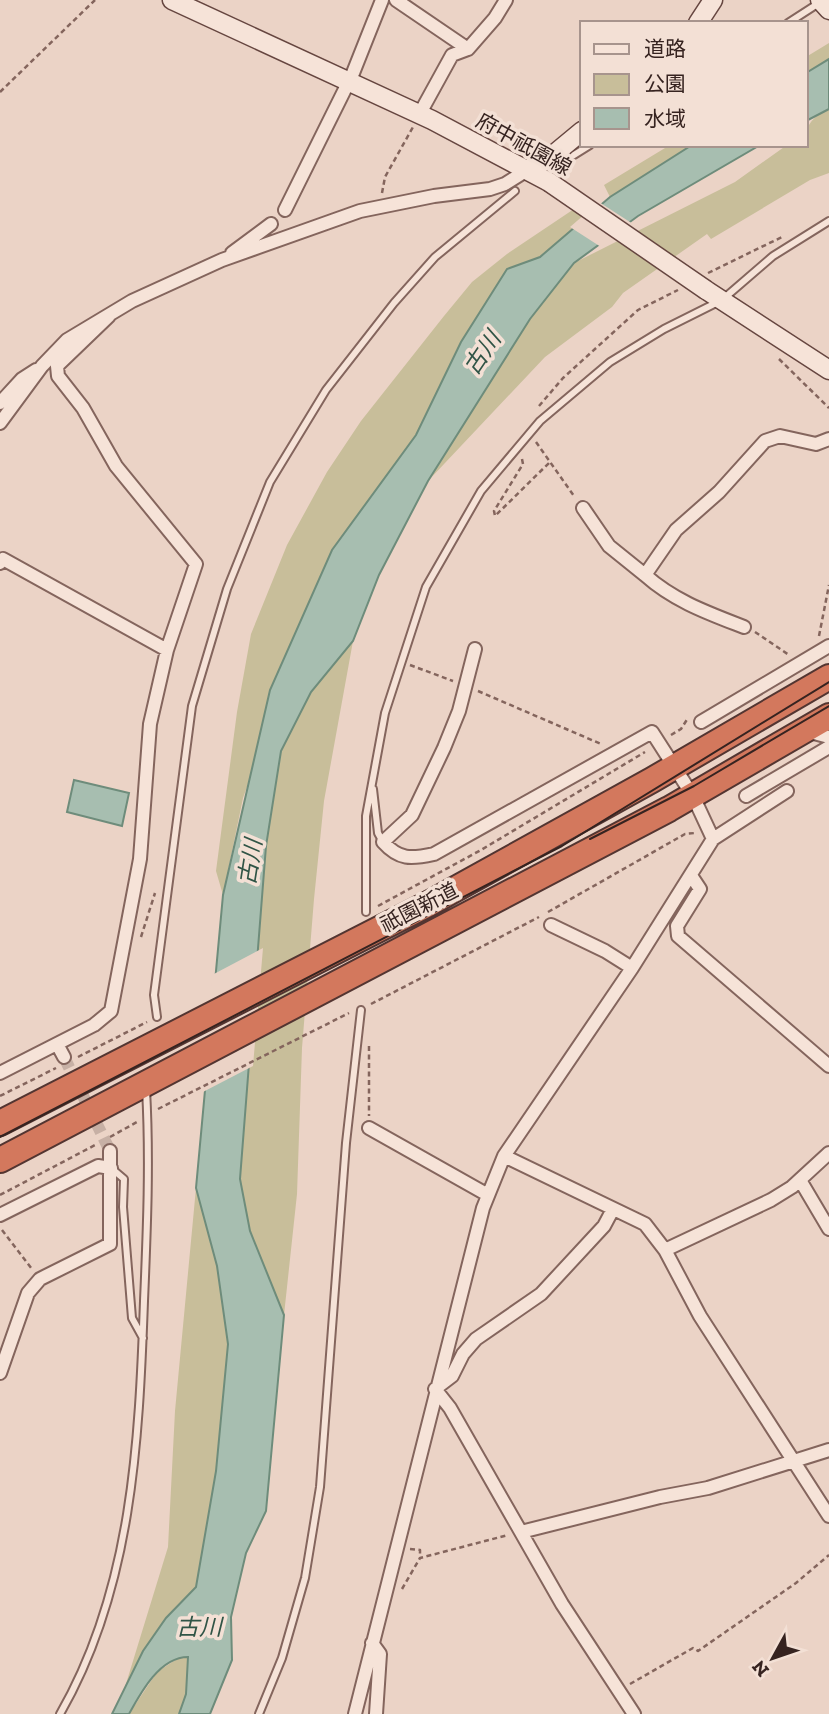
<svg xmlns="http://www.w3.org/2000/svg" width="829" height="1714" font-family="'Zilla Slab','Noto Sans JP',serif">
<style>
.green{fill:#c8be9a}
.water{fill:#a7beb0;stroke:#6e8c7b;stroke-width:2}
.pier{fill:#ebd3c6}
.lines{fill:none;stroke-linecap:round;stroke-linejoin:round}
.street-tunnel{stroke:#c7b0a5;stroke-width:12;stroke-dasharray:12 6;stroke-linecap:butt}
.lane-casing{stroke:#84655d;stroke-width:10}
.street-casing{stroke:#84655d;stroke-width:16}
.secondary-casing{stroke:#664640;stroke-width:21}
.highway-casing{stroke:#533531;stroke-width:28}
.path{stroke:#84655d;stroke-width:2.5;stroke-dasharray:5 3.5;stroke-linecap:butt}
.lane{stroke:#f6e3d8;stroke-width:6}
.street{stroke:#f6e3d8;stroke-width:12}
.secondary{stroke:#f6e3d8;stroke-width:18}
.highway{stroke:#d3785d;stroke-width:24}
.tram{stroke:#362320;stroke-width:2}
.secondary-bridge-casing{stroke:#664640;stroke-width:21;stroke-linecap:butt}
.secondary-bridge{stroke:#f6e3d8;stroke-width:18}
.labels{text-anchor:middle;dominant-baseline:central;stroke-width:7;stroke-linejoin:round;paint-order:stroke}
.street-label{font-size:21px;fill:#362320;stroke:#f3e0d5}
.water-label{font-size:23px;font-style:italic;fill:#305446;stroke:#f3e0d5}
</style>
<rect width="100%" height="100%" fill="#ebd3c6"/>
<path class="green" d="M829 43V59L806 73V57Z
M829 109V173L810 180 711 239 707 234 623 293 612 307 545 357 428 481 530 319 574 263 735 182 787 145H806C806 124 810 119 829 109Z
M670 145H692L610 197 604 185Z
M574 209 586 218 540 257 507 269 461 342 416 435 332 550 243 798 223 895 216 871 237 712 251 634 287 545 327 472 361 421 444 316 472 282 507 254Z
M353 641 324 801 314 899 302 1048 297 1194 284 1315 250 1231 240 1179 266 846 281 752 311 692Z
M196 1188 217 1266 228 1344 216 1471 196 1587 166 1618 143 1651 121 1700 168 1547 175 1411Z
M180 1657H188L186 1694 179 1714H129L157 1672Z"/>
<path class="water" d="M829 59V109L806 121V73Z
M692 145H760L638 216 574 263 530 319 428 481 379 575 353 641 311 692 281 751 266 846 240 1179 250 1231 284 1315 266 1511 246 1553 231 1617 232 1660 210 1714H179L186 1694 188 1657C160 1657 141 1692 129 1714H112L143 1651 166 1618 196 1587 216 1471 228 1344 217 1266 196 1188 223 895 270 690 332 550 416 435 461 342 507 269 540 257 610 197Z
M74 780 129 793 122 826 67 812Z"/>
<path class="pier" d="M599 202 633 224 601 247 570 227Z
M263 948 253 1066 201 1093 212 975Z"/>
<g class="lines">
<path class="street-tunnel" d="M64 1057 110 1151"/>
<g class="lane-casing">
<path id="lane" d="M788 23 819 3
M574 155 590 145
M373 789 378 833 383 842
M366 912V816L385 713 426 587 481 491 540 421 610 362 664 329 722 300 773 256 829 221
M157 1017 154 995 192 706 227 589 270 482 326 390 394 303 435 257 515 191
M111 1168 124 1179 123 1207 132 1318 143 1338
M60 1714C132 1589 139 1442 144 1301 147 1230 150 1160 146 1089
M259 1714 282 1658 305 1578 320 1487 346 1143 361 1010"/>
</g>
<g class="street-casing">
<path id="street" d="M396 0 468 49
M419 115 452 55 468 49 495 18 506 0
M285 210 353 73 382 0
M232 253 271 224
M0 403 22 379 36 370
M0 423 42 366 67 340 132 301 222 260 360 211 434 196 490 189 505 184 529 169
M583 508 609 546 645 575
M0 563 3 559 167 650
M744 627C708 613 674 601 645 575L676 530 719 492 765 441 780 436 816 444 829 439
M701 722 829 646
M806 731 829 737
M746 796 829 747
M713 839 787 791
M692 877 700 889 677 926 678 936 829 1066
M551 925 605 951 632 968
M57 1044 64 1057
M0 1073 94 1025 111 1011 140 859 150 724 167 650 196 564 116 466 83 408 58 376 57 366 109 316
M369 1128 488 1195
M504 1156 645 1224 665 1250 700 1316 829 1516
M800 1180 829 1229
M612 1211 604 1226 541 1294 476 1339 463 1354 452 1376 435 1389 450 1408 562 1604 634 1714
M0 1215 98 1166 111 1168
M665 1250 771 1200 792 1187 829 1153
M0 1373 28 1293 40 1279 110 1244V1151
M521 1532 660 1497 708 1488 829 1450
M372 1643 380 1654 376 1714
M355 1714 483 1208 504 1156 632 968 713 839 693 796 652 732 434 854C411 859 399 860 383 842L412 815 444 748 459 711 475 649"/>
</g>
<g class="secondary-casing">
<path id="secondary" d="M172 0 432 120 549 182
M820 0 829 10
M698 23 713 0
M529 169 547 160 582 131
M706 290 829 370"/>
</g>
<g class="highway-casing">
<path id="highway" d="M0 1123 430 903 652 780 829 677
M0 1160 669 809 829 716"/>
</g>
<path class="path" d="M0 92 95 0
M382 193 385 177 413 127
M708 273 784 236
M779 359 829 408
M539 406 563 378 638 310 678 290
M536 442 574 496
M522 459 523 464 494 511 495 516 551 461
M755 632 789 655
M819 636 829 585
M410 665 453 681
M478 691 601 744
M671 735 681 729 688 718
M378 906 481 850 645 752
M548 912 685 834 695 833
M141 937 155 893
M371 1004 539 917
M369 1046V1116
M78 1057 147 1022
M0 1096 56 1068
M158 1109 349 1013
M110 1137 137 1122
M0 1195 97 1144
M2 1230 32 1269
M410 1549 420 1550V1558
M402 1589 420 1558 508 1535
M630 1684 693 1648 698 1651 796 1583 829 1555"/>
<use href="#lane" class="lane"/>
<use href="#street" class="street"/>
<use href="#secondary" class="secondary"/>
<use href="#highway" class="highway"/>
<path class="tram" d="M590 839 694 786 829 706
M0 1137 562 846 829 682"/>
<g class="secondary-bridge-casing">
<path id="secondary-bridge" d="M549 182 706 290"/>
</g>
<use href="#secondary-bridge" class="secondary-bridge"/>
</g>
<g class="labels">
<g class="street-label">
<text transform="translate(524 144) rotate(29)">府中祇園線</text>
<text transform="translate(419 907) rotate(-27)">祇園新道</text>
</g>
<g class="water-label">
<text transform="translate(482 353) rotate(-56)">古川</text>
<text transform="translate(250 862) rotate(-81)">古川</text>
<text x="199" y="1627">古川</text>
</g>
</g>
<rect x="580" y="21" width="228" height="126" fill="#f3e0d5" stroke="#a7948d" stroke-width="2"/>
<rect x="594" y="44" width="35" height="10" fill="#f6e3d8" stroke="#a7948d" stroke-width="2"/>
<text x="644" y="56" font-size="21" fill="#362320">道路</text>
<rect x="594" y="74" width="35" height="21" fill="#c8be9a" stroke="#a7948d" stroke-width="2"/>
<text x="644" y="91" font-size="21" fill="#362320">公園</text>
<rect x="594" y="108" width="35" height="21" fill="#a7beb0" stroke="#a7948d" stroke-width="2"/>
<text x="644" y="126" font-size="21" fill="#362320">水域</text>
<g transform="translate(773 1658) rotate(230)" stroke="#f3e0d5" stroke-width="5" paint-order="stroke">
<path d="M0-5L12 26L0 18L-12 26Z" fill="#362320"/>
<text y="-10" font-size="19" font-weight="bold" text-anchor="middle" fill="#362320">N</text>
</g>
</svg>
